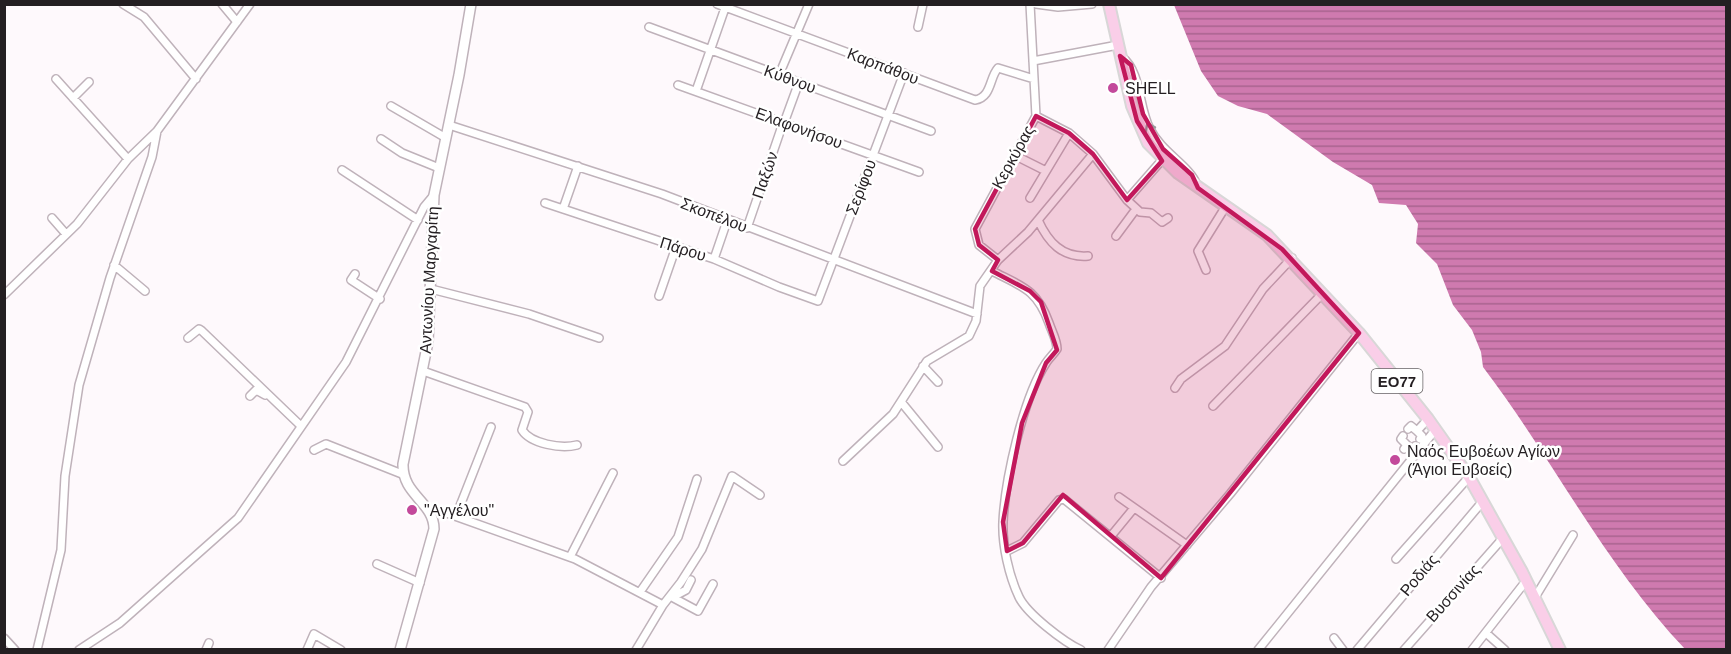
<svg xmlns="http://www.w3.org/2000/svg" width="1731" height="654" font-family="Arial,sans-serif">
<style>
.water{fill:url(#water-rules)}
.lines{fill:none;stroke-linecap:round;stroke-linejoin:round}
.street-casing{stroke:#bfb2ba;stroke-width:10}
.secondary-casing{stroke:#bfb2ba;stroke-width:12}
.primary-casing{stroke:#d8d7d7;stroke-width:14}
.street{stroke:#fff;stroke-width:7}
.secondary{stroke:#fff;stroke-width:9}
.primary{stroke:#facee8;stroke-width:10}
.oneway{stroke:#9c9a9c}
.marked{fill:#c2185b;fill-opacity:0.2;stroke:#c2185b;stroke-width:4.5;stroke-linejoin:round}
.poi-dot{fill:#c3499b;stroke:#fff;stroke-width:2}
.labels{text-anchor:middle;dominant-baseline:central;stroke-width:5;stroke-linejoin:round;paint-order:stroke}
.shield{fill:#fff;stroke:#666264;stroke-width:1.5}
.shield-label{font-size:15px;font-weight:bold;fill:#241f22}
.street-label{font-size:16px;fill:#241f22;stroke:#fff}
.poi-label{font-size:16px;fill:#241f22;stroke:#fff;text-anchor:start}
</style>
<defs>
<pattern id="water-rules" width="6" height="5" patternUnits="userSpaceOnUse" patternTransform="scale(1.5)"><rect width="6" height="5" fill="#cf7aaf"/><path d="M0 2.5h6" fill="none" stroke="#a8638e"/></pattern>
</defs>
<rect width="100%" height="100%" fill="#fef9fc"/>
<path class="water" d="M1174 5H1726V649H1685C1605 565 1553 459 1483 367L1481 352 1472 330 1453 305 1437 264 1416 243 1418 224 1406 205 1379 203 1372 185 1333 162 1267 114 1238 106 1218 96 1201 71Z"/>
<g class="lines">
<g class="street-casing">
<path id="street" d="M123 4 144 17 196 79
M222 4 237 22
M717 4 975 100C992 97 989 78 998 68L1034 79
M1036 4 1058 7 1092 4
M649 27 931 131
M918 27 923 4
M1122 57C1142 73 1138 107 1150 129 1162 153 1189 165 1197 185
M1033 61 1118 45
M779 75 809 4
M56 79 128 159
M678 85 919 172
M696 91 725 8
M73 98 89 82
M391 106 446 138
M784 123 799 82
M449 125 662 194 977 314
M381 139 402 153 439 168
M1093 154 1127 200 1140 212 1151 213 1162 222 1168 218
M1014 155 1046 171
M342 170 418 220
M1030 198 1069 133
M1127 200 1162 160
M545 203 714 259 779 287 818 301 904 73
M563 209 578 166
M52 218 66 234
M1038 220C1048 242 1062 258 1088 256
M747 228 783 123
M1116 236 1136 209
M714 259 727 221
M998 260 979 245 975 229 1036 116 1030 4
M114 265 145 291
M1206 270 1198 251 1226 206
M992 271C1021 286 1037 289 1049 323 1052 332 1057 340 1057 349 1054 354 1049 358 1046 363 1023 398 1005 480 1003 522 1002 545 1009 576 1019 597 1027 614 1064 642 1081 650
M355 274 351 280 380 299
M431 289 529 314 599 338
M4 295 77 224 128 159 157 131
M659 296 676 247
M188 338 199 329 202 331 301 426
M923 366 938 382
M423 371 525 407 528 412 522 430C531 444 561 449 577 445
M1175 388 1181 379 1225 346 1263 289 1292 258
M250 396 256 390 265 395
M902 403 938 447
M1213 406 1323 293
M1408 429 1411 426 1417 431
M1403 436 1401 439 1407 445
M1420 439 1422 436 1417 431 1428 419
M1404 449 1407 445 1412 449 1415 446
M314 450 326 444 402 474
M843 461 893 414 927 361 969 336 976 321 980 286 998 260 1028 232 1093 154 1069 133 1036 116
M1119 497 1187 545
M429 512 438 510 575 559 663 605
M456 516 491 427
M1111 536 1134 508
M1007 551 1023 543 1059 500 1064 499 1161 578
M570 557 613 473
M1396 559 1469 477
M377 564 420 583
M640 592 678 537 697 479
M670 596 698 611 713 584
M673 597 686 590 691 580
M1534 599 1573 535
M1486 633 1505 650
M4 638 15 650
M1334 638 1343 650
M37 650 61 550 65 476 79 385 110 278 152 157 157 131 250 4
M79 650 120 623 238 518 346 362 424 207 434 195
M206 650 209 643
M307 650 314 634 341 650
M636 650 663 605 681 582 702 549 732 476 760 495
M1108 650 1151 587 1230 494 1359 333
M1258 650 1436 429
M1357 650 1483 501
M1404 650 1503 538
M1472 650 1526 581"/>
</g>
<g class="secondary-casing">
<path id="secondary" d="M400 650 434 529C434 502 402 495 403 464L428 342 434 195 459 75 471 4"/>
</g>
<g class="primary-casing">
<path id="primary" d="M1109 4 1132 106 1148 143 1178 173 1267 235 1359 333 1428 419 1469 477 1522 572 1560 650"/>
</g>
<use href="#street" class="street"/>
<use href="#secondary" class="secondary"/>
<use href="#primary" class="primary"/>
</g>
<defs><path id="oneway-chevron" d="M-2-3.5L2.5 0L-2 3.5" fill="none" stroke-width="1.6" stroke-linecap="round" stroke-linejoin="round" transform="scale(1.5)"/></defs>
<use class="oneway" href="#oneway-chevron" transform="translate(1149 127) rotate(-116)"/>
<path class="marked" d="M1120 56 1131 65 1143 114 1163 149 1192 175 1198 188 1282 249 1359 333 1161 578 1063 495 1023 543 1007 551 1003 522 1022 423 1046 363 1057 350 1041 302 1030 291 992 271 998 260 979 245 975 229 1036 116 1069 133 1093 154 1127 200 1162 161 1137 121Z"/>
<g class="poi-dot">
<circle cx="1113" cy="88" r="6"/>
<circle cx="1395" cy="460" r="6"/>
<circle cx="412" cy="510" r="6"/>
</g>
<g class="labels">
<rect class="shield" x="1371.5" y="369" width="51" height="24" rx="4.5"/>
<g class="shield-label">
<text x="1397" y="381">ΕΟ77</text>
</g>
<g class="street-label">
<text transform="translate(883 66) rotate(21)">Καρπάθου</text>
<text transform="translate(790 79) rotate(20)">Κύθνου</text>
<text transform="translate(799 128) rotate(20)">Ελαφονήσου</text>
<text transform="translate(1013 157) rotate(-61)">Κερκύρας</text>
<text transform="translate(765 175) rotate(-71)">Παξών</text>
<text transform="translate(861 187) rotate(-69)">Σερίφου</text>
<text transform="translate(714 215) rotate(21)">Σκοπέλου</text>
<text transform="translate(683 249) rotate(17)">Πάρου</text>
<text transform="translate(429 280) rotate(-87)">Αντωνίου Μαργαρίτη</text>
<text transform="translate(1419 575) rotate(-50)">Ροδιάς</text>
<text transform="translate(1453 593) rotate(-48)">Βυσσινίας</text>
</g>
<g class="poi-label">
<text x="1125" y="88">SHELL</text>
<text x="1407" y="451">Ναός Ευβοέων Αγίων<tspan x="1407" dy="18">(Άγιοι Ευβοείς)</tspan></text>
<text x="424" y="510">"Αγγέλου"</text>
</g>
</g>
<rect width="1731" height="654" fill="none" stroke="#241f22" stroke-width="12"/>
</svg>
